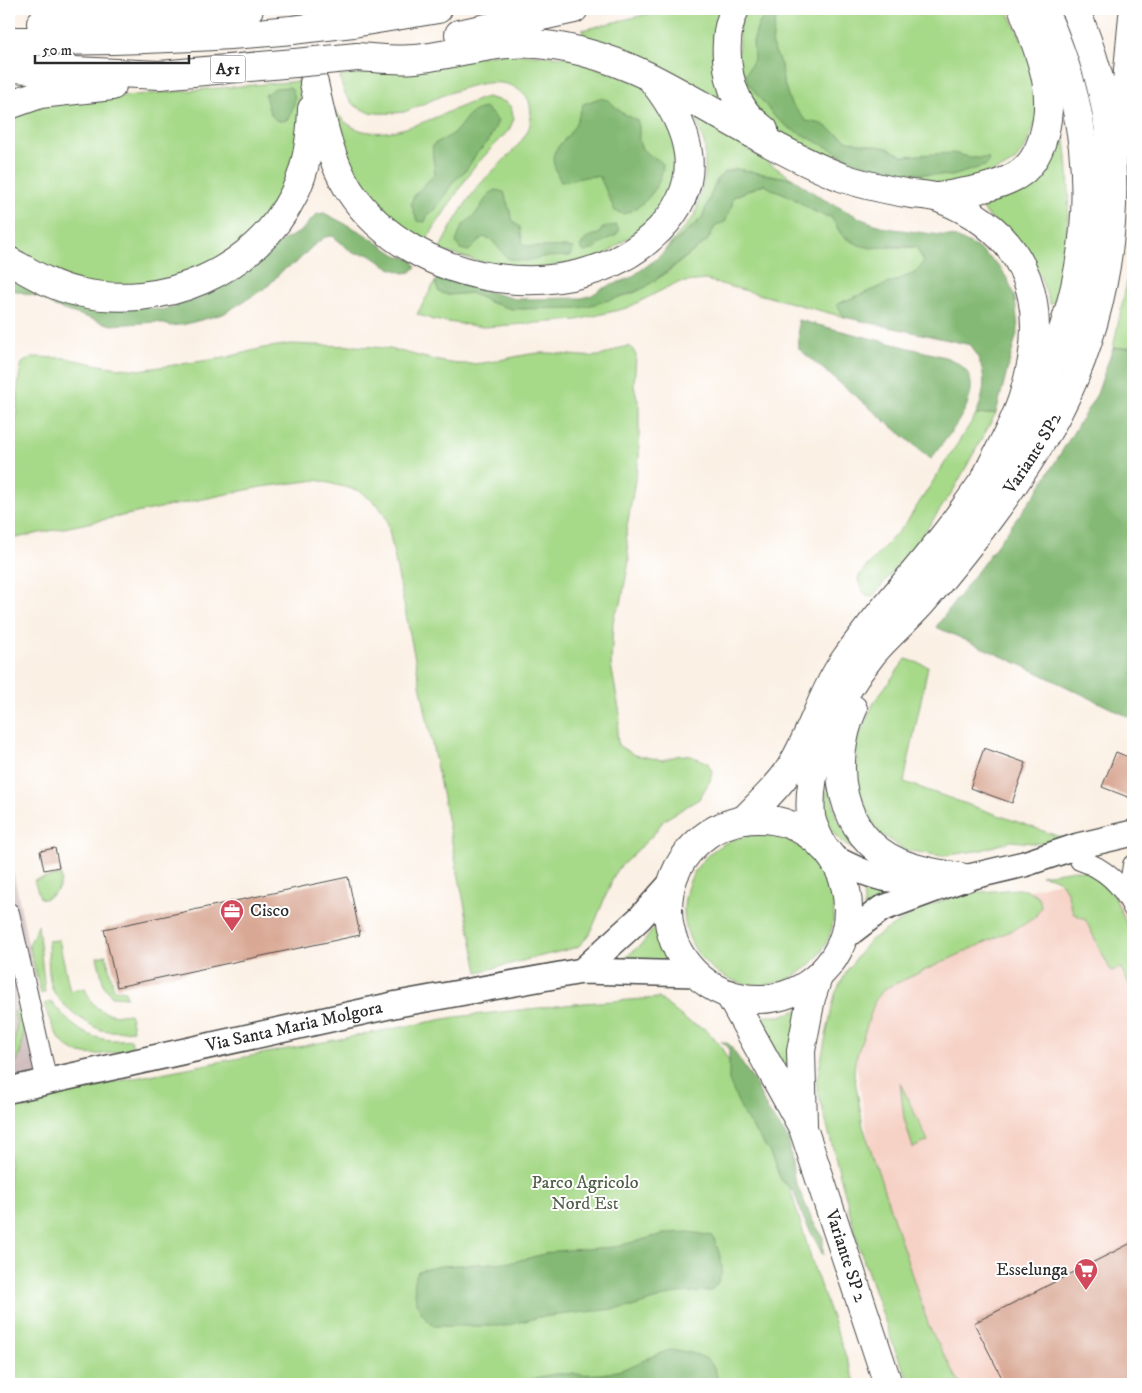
<svg xmlns="http://www.w3.org/2000/svg" width="1142" height="1393" font-family="'IM FELL DW Pica',serif">
<style>
.built{fill:#f6d1c5}
.industrial{fill:#d1bfbf}
.green{fill:#a6d988;stroke:#68825a}
.forest{fill:#84b974;stroke:#587250}
.building{fill:#d9a894}
.lines{fill:none;stroke-linecap:round;stroke-linejoin:round}
.motorway-tunnel{stroke:#d1c9bf;stroke-width:28;stroke-dasharray:28 14;stroke-linecap:butt}
.minor-casing{stroke:#4a4947;stroke-width:22}
.tertiary-casing{stroke:#4a4947;stroke-width:28}
.secondary-casing{stroke:#4a4947;stroke-width:30}
.motorway-casing{stroke:#4a4947;stroke-width:30}
.minor{stroke:#fff;stroke-width:20}
.tertiary{stroke:#fff;stroke-width:25}
.secondary{stroke:#fff;stroke-width:28}
.motorway{stroke:#fff;stroke-width:28}
.motorway-bridge-casing{stroke:#4a4947;stroke-width:30;stroke-linecap:butt}
.motorway-bridge{stroke:#fff;stroke-width:28}
.labels{text-anchor:middle;dominant-baseline:central;stroke-width:4;stroke-linejoin:round;paint-order:stroke}
.shield{fill:#fff;stroke:#6b6b6b;stroke-width:1}
.shield-label{font-size:16px;font-weight:bold;fill:#2b2b2b}
.street-label{font-size:18px;fill:#2b2b2b;stroke:#fff}
.poi-label{font-size:18px;fill:#2b2b2b;stroke:#fff;text-anchor:start}
.park-label{font-size:18px;fill:#505f47;stroke:#fff}
</style>
<rect width="100%" height="100%" fill="#fff"/>
<filter id="ink" filterUnits="userSpaceOnUse"><feTurbulence type="fractalNoise" baseFrequency=".02" numOctaves="2"/><feDisplacementMap in="SourceGraphic" scale="10" xChannelSelector="R" yChannelSelector="G"/><feConvolveMatrix kernelMatrix="1 2 1 2 8 2 1 2 1" color-interpolation-filters="sRGB"/></filter>
<filter id="wash" filterUnits="userSpaceOnUse"><feTurbulence type="fractalNoise" baseFrequency=".0096" numOctaves="4" result="noise"/><feDisplacementMap in="SourceGraphic" scale="20" xChannelSelector="R" yChannelSelector="G"/><feGaussianBlur stdDeviation="1.12" result="paint"/><feColorMatrix in="noise" values="0 0 0 0 0 0 0 0 0 0 0 0 0 0 0 0 0 1.4 0 .05"/><feComposite in="paint" operator="in"/></filter>
<g filter="url(#wash)">
<rect width="100%" height="100%" fill="#fbf0e4"/>
<path class="built" d="M1133 872V1384H934L876 1190 854 1050 891 969 1025 891 1085 875Z"/>
<path class="industrial" d="M9 851 54 1071 9 1083Z"/>
<path class="green" d="M668 9H728L732 107 585 39 582 30Z
M746 9H1007L1035 67 1041 110 1026 146 1015 161 1003 168 957 185 886 183 808 154 770 123 759 114 738 71 739 23Z
M504 53 566 57 641 84 661 109 675 141 677 180 659 215 602 257 543 268 496 266 439 250C450 228 462 207 477 188 492 169 513 155 526 134 532 124 532 113 529 101 527 96 523 94 519 90 491 68 433 101 404 112 372 116 345 113 340 76Z
M300 81V133L285 191 275 210 221 262 147 286 80 283 9 249V116L42 103Z
M487 97 505 102 511 107 514 119 509 130 473 168 423 245 373 203 348 164 332 105C364 165 441 110 487 97Z
M695 114 793 179 736 169 717 179 702 218 664 251 695 215 705 176V147Z
M1060 133 1064 135C1073 189 1069 250 1054 303L1050 304 1040 276 973 198Z
M1133 167V347L1113 348 1129 272Z
M764 184C771 190 777 190 785 194 803 202 810 213 831 217 835 222 837 228 841 234 852 249 899 248 916 247L924 261 915 273 838 304 844 317 706 280 676 283 627 308 577 320 484 327 433 320 417 314 435 282 439 292 448 295 471 293 492 303 523 309 624 296 636 292 665 274 706 241 716 224 731 209 733 197Z
M291 344C319 346 347 345 374 347 407 349 438 366 471 364 495 363 516 355 539 353 559 352 579 358 599 356 612 354 619 345 631 347L636 355 634 386 639 405V457L626 533 629 561 621 604 615 613 613 622 611 665 620 714 617 736 619 746 635 755 662 760 680 755 691 756 707 762 712 771 710 781 699 799 664 820 652 836 616 871 590 934 578 947 478 972 387 520 379 506 360 491 317 480 261 487 11 539 9 535C9 495 12 456 16 416 18 398 17 381 22 363L33 357 65 358 104 366 139 370 224 358 263 348Z
M996 413 954 489 922 536 872 597 864 593 858 580 860 574 906 523 976 415Z
M906 659 928 666 904 782 1066 839 1044 844 1011 841 982 850 942 856 904 850 876 830 858 790 856 743 874 702Z
M829 782 836 817 849 837 867 855C841 847 823 829 825 801 826 795 826 787 829 782Z
M684 910a75 75 0 1 1 150 0a75 75 0 1 1-150 0Z
M1075 870 1085 871 1104 883 1114 896 1132 937 1133 992 1121 968 1111 971 1085 919 1074 914C1065 892 1070 879 1041 875Z
M61 875C62 888 56 893 45 899L40 898 34 880Z
M863 885 885 890 887 898 864 908Z
M1018 889C1031 891 1040 893 1041 907L1035 917 1023 925 884 989 875 1001 855 1061 854 1074 863 1126 929 1327 960 1384H911L895 1350 859 1247 816 1084 826 1036 835 994 848 969 870 940 920 909 960 894Z
M38 925 45 992 41 994 29 945Z
M656 925 668 963 621 961 643 943Z
M59 940 70 991 85 988C93 1011 107 1017 130 1014L133 1030C123 1031 112 1032 102 1030 88 1026 56 1002 52 988 47 973 49 957 48 941Z
M106 955 114 989 125 991 127 997 112 996 104 986 97 957Z
M659 998 687 1021 705 1029 718 1042 769 1130 789 1185 815 1271 856 1384H9V1102L455 1017 584 1003Z
M52 1002C75 1031 93 1044 131 1039L133 1049C81 1059 62 1061 44 1004Z
M18 1009C26 1024 25 1057 11 1068L17 1024 14 1012Z
M798 1010 801 1012 787 1075 755 1020 759 1016H780Z
M900 1083 928 1141 913 1148 904 1118Z"/>
<path class="forest" d="M769 9H789L779 16 775 22 772 45 781 65 783 80 790 102 806 121 822 124 848 141 888 148 902 156 952 153 974 158H989L987 165 952 176 899 172 859 163 789 128 774 116 748 83 746 74 754 59 753 42 758 25Z
M290 87C299 97 293 108 288 119 271 128 268 106 265 95L275 88Z
M600 98 608 100 622 113 637 120C642 130 636 138 641 147 645 155 657 157 663 164 662 186 644 208 623 214L615 211 600 177C586 174 575 181 561 182 546 151 554 154 572 130 577 123 580 112 583 104Z
M486 108 498 121 488 142 476 154 467 169 454 181 435 210 428 214 425 222 417 221 411 203 415 194 435 174C435 164 431 156 433 145 438 141 444 139 450 136 465 126 463 111 486 108Z
M736 169 793 179 823 199 864 220 886 228 956 237 978 248 999 266 1008 280 1015 298 1018 329 996 413 976 415C987 387 987 371 971 345L844 317 837 304 915 273 924 261 916 247 893 246 871 248 859 245 842 235 831 217C810 213 803 202 785 194 777 190 771 190 764 184L733 197 731 209 725 222 716 225 707 241 646 287 624 296 580 308 512 309 492 303 471 293 448 295 439 292 435 282 442 274 453 277 473 288 516 299 582 298 592 295 601 289 630 278 655 260 702 218 717 179 725 172Z
M496 190 504 192 513 221 520 227 523 245C540 249 557 245 574 248L570 256 543 257 525 261 508 259 491 239 483 237 469 251 460 249 456 242 462 226 475 215 489 194Z
M324 213 361 232 396 255 412 260 416 267 411 272 404 273 390 268 368 254 353 253 333 236 325 237 313 246 297 262 283 270 267 287 223 314 186 324 171 326 157 322 111 325 55 307 39 297 9 289V277L161 310 199 299 270 247 300 232 317 214Z
M616 225 619 231 615 236C604 238 596 251 584 252L580 247C584 239 591 235 599 234L603 227Z
M798 320 945 357C1002 377 951 431 931 459L799 349Z
M1133 347V719L1028 668 936 627 1038 490 1097 394 1113 348Z
M721 1041 729 1044 755 1083 767 1109 789 1140 794 1178 812 1220 823 1237V1255L804 1219 794 1192 781 1180 770 1153 744 1116 729 1081V1048Z
M690 1232 713 1236C721 1258 729 1272 711 1291L677 1293 632 1307 540 1317 505 1326H434C418 1315 409 1289 418 1271L440 1266 513 1262 556 1251 614 1247 668 1233Z
M671 1350C693 1352 719 1356 717 1384H511C527 1383 541 1375 556 1374 577 1373 596 1377 617 1371 636 1366 652 1354 671 1350Z"/>
<g id="blocks">
<path class="building" d="M984 748 1026 763 1012 803 970 788Z
M1116 752 1133 759V799L1102 787Z
M55 848 59 867 44 870 40 851Z
M348 877 360 935 117 987 104 929Z
M1133 1242V1384H1005L974 1323Z"/>
</g>
</g>
<g filter="url(#ink)">
<use href="#blocks" fill-opacity="0" stroke="#4a4947" stroke-width="1"/>
<g class="lines">
<path class="motorway-tunnel" d="M306 9 314 83"/>
<g class="minor-casing">
<path id="minor" d="M1080 860C1104 868 1122 884 1133 908
M1128 897 1133 865
M9 913 47 1082"/>
</g>
<g class="tertiary-casing">
<g id="tertiary">
<path d="M830 856C877 881 888 882 940 879"/>
<path d="M843 938 881 909 965 878 1024 864 1078 846 1133 833"/>
<path d="M582 971 640 918 673 881"/>
<path id="s1" d="M9 1090 398 1004 582 971 696 974"/>
</g>
</g>
<g class="secondary-casing">
<g id="secondary">
<path d="M1121 146 1133 16"/>
<path d="M853 709C829 764 839 835 898 862 919 871 942 874 965 878"/>
<circle cx="758" cy="909" r="90"/>
<path d="M744 820C758 805 775 790 787 773 810 740 820 696 844 661 877 613 918 571 953 524 981 485 1012 444 1034 400 1098 271 1104 140 1043 9"/>
<path id="s2" d="M823 847C819 837 812 826 811 816 806 761 839 695 873 653 889 634 909 618 925 599 970 545 1014 489 1049 429 1100 340 1121 232 1109 130 1104 88 1091 47 1075 9"/>
<path id="s3" d="M729 994 803 1128 888 1384"/>
<path d="M803 1124 801 1051 811 998 818 977"/>
</g>
</g>
<g class="motorway-casing">
<path id="motorway" d="M735 9C721 38 725 85 745 112 750 119 758 125 764 130
M41 23 100 21 249 9
M353 23 438 9
M459 34 574 9
M9 41C103 41 198 39 292 30
M357 57C376 58 396 61 415 59 446 56 477 46 509 44 555 40 609 57 650 77 713 109 775 151 841 177 863 185 888 190 911 194 921 195 932 195 941 199 1032 235 1051 308 1023 397 1015 423 1000 448 988 473
M9 68 160 75 295 63
M314 83C322 120 329 158 349 190 412 287 576 314 659 230 707 181 691 129 653 81
M9 105 40 94 112 86
M938 197C964 192 992 189 1016 176 1044 160 1051 115 1047 86 1044 60 1031 33 1023 9
M9 261C31 273 53 287 78 292 161 311 255 273 294 194 307 168 311 139 312 109"/>
</g>
<use href="#minor" class="minor"/>
<use href="#tertiary" class="tertiary"/>
<use href="#secondary" class="secondary"/>
<use href="#motorway" class="motorway"/>
<g class="motorway-bridge-casing">
<path id="motorway-bridge" d="M292 30 353 23
M295 63 357 57"/>
</g>
<use href="#motorway-bridge" class="motorway-bridge"/>
</g>
</g>
<defs>
<g id="office-pin" transform="scale(1.25)"><path d="M0 17L-7.5 6A9.5 9.5 0 1 1 7.5 6Z" fill="#d1495b" stroke="#fff"/><path d="M-6-3h4V-5.5h4V-3h4V5H-6ZM-1-4.5V-3h2v-1.5ZM-6 0V1H6V0Z" fill="#fff"/></g>
<g id="supermarket-pin" transform="scale(1.25)"><path d="M0 17L-7.5 6A9.5 9.5 0 1 1 7.5 6Z" fill="#d1495b" stroke="#fff"/><path d="M-6-5.5h2.5l.6 2H6L4.5 2H-2.5L-4.4-4H-6ZM-1.5 3.2a1.3 1.3 0 1 0 .1 0ZM3 3.2a1.3 1.3 0 1 0 .1 0Z" fill="#fff"/></g>
</defs>
<g fill-rule="evenodd">
<use href="#office-pin" x="232" y="911"/>
<use href="#supermarket-pin" x="1086" y="1270"/>
</g>
<g class="labels">
<rect class="shield" x="210.5" y="55.5" width="35" height="27" rx="4"/>
<g class="shield-label">
<text x="228" y="69">A51</text>
</g>
<g class="street-label">
<text stroke="none"><textPath href="#s2" startOffset="468">Variante SP2</textPath></text>
<text stroke="none"><textPath href="#s1" startOffset="292">Via Santa Maria Molgora</textPath></text>
<text stroke="none"><textPath href="#s3" startOffset="288">Variante SP 2</textPath></text>
</g>
<g class="poi-label">
<text x="250" y="911">Cisco</text>
<text x="1068" y="1270" text-anchor="end">Esselunga</text>
</g>
<g class="park-label">
<text x="585" y="1183">Parco Agricolo<tspan x="585" dy="21">Nord Est</tspan></text>
</g>
</g>
<rect width="1142" height="1393" fill="none" stroke="#fff" stroke-width="30"/>
<path d="M35 55v8h154v-8" fill="none" stroke="#2b2b2b" stroke-width="2.5"/>
<text x="42" y="55" font-size="15" fill="#2b2b2b" stroke="#ffffff" stroke-width="4" paint-order="stroke">50 m</text>
</svg>
